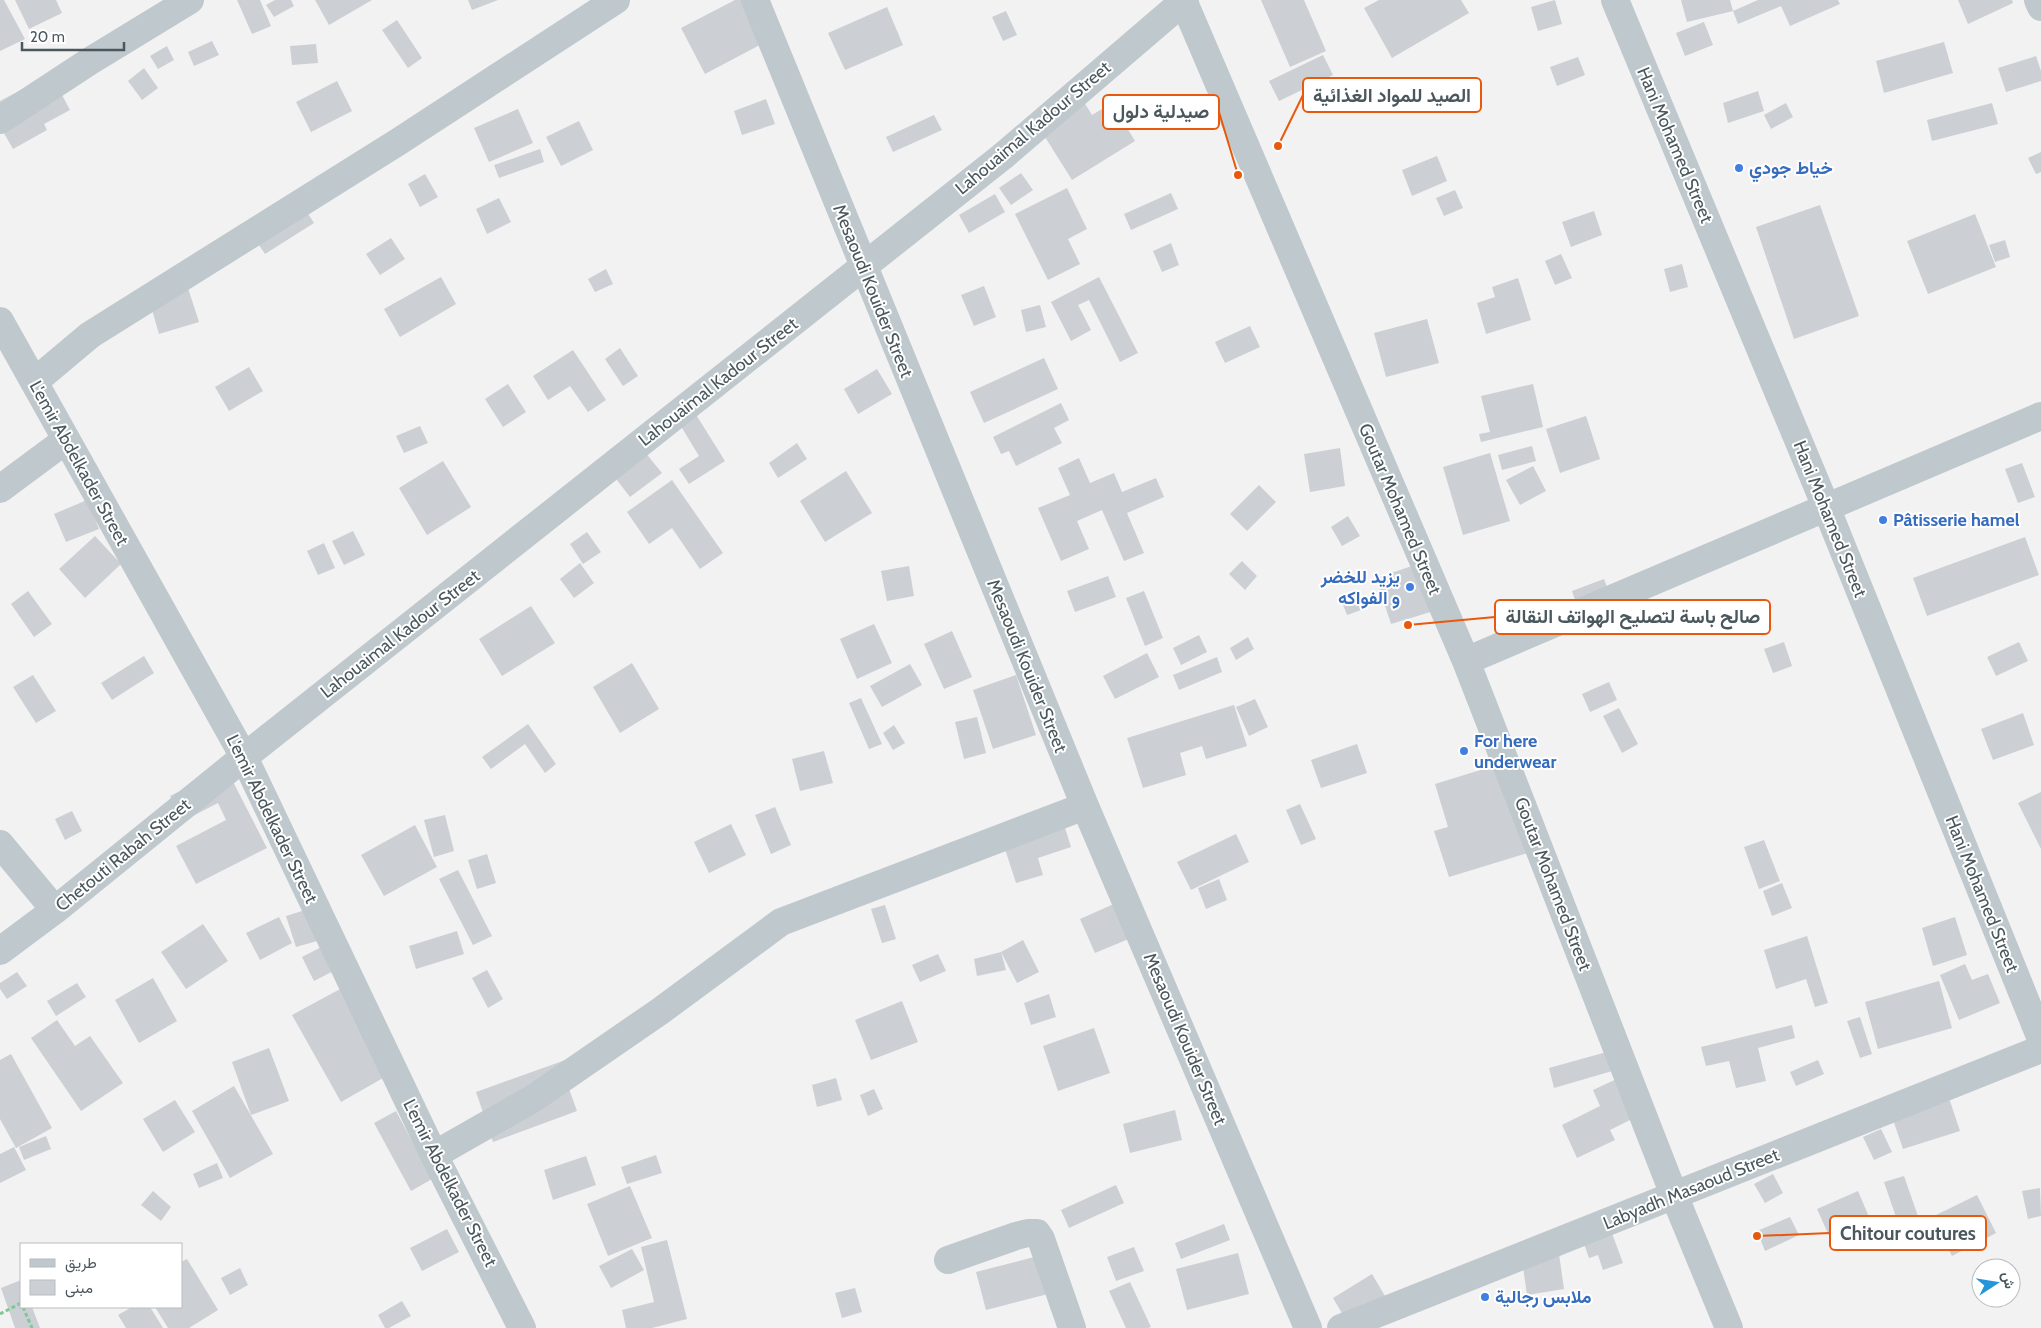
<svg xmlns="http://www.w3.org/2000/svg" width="2041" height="1328" font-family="Cabin,Vazirmatn,sans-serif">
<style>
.building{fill:#cccfd3}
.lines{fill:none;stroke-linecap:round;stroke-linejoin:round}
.path{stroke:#7ec996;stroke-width:3;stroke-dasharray:4 2.5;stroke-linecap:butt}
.minor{stroke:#bec8cd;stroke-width:28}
.shop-dot{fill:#3f7fe0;stroke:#fff;stroke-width:2}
.labels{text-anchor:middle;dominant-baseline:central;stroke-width:4;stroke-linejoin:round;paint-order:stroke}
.street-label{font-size:18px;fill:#4a585e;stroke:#fff}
.shop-label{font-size:18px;font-weight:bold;fill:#366cbe;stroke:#fff;text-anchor:start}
.leader{fill:none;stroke:#e8590c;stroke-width:2}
.callout-dot{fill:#e8590c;stroke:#fff;stroke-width:2}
.callout{fill:#fff;stroke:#e8590c;stroke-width:2}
.callout-label{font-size:19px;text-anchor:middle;font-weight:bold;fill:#4a585e}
</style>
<rect width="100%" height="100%" fill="#f3f2f2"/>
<path class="building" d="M0 0H4L25 39 0 51Z
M15 0H56L62 13 29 29Z
M237 0H260L271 26 252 34Z
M275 0H291L294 6 274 17 266 5Z
M315 0H372L329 25Z
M468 0H498L472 10Z
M735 0H748L769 40 705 74 681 28Z
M1261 0H1304L1326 51 1290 67Z
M1379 0H1461L1469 13 1392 58 1364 8Z
M1555 0 1562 24 1538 31 1531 7Z
M1681 0H1730L1733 11 1687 22Z
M1758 0H1838L1840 4 1790 26 1781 6 1738 24 1733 11Z
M1958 0H2012L2013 3 1968 24Z
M887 7 903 45 845 70 828 33Z
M1006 11 1017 35 1003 41 992 17Z
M397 20 422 58 408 68 382 30Z
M1704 22 1713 45 1685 56 1676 33Z
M212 41 219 55 194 66 188 52Z
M1944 42 1953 73 1884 93 1876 61Z
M316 44 318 63 292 65 290 46Z
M167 46 174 60 158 69 150 56Z
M1323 55 1333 75 1279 101 1269 81Z
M2036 56 2041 71V81L2006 92 1998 68Z
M1578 57 1585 75 1557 86 1550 67Z
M144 68 158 88 142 100 128 81Z
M51 74 70 110 44 124 47 130 13 149 0 126V101Z
M337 81 352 111 311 132 296 102Z
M1758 91 1764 111 1728 123 1723 103Z
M766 99 775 124 742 135 734 111Z
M1084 102 1092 115 1112 103 1135 141 1072 180 1040 129Z
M1786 103 1793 117 1771 129 1764 115Z
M1992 103 1998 124 1932 141 1927 120Z
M518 109 533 143 489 162 474 128Z
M934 115 942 130 893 152 886 137Z
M579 121 593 150 561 166 546 137Z
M540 149 544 162 499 178 494 165Z
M2041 152V172L2036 174 2028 158Z
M1437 156 1447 181 1412 196 1402 170Z
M1021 173 1033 190 1011 205 999 188Z
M425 174 438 197 420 207 408 184Z
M1067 188 1087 229 1068 239 1080 264 1048 280 1015 214Z
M1455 190 1463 208 1444 216 1436 198Z
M1171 193 1178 209 1131 230 1124 214Z
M995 194 1005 212 969 233 959 215Z
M298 198 314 223 265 254 249 230Z
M499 198 511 222 487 234 476 209Z
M1820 205 1859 316 1794 339 1756 227Z
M1594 211 1602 235 1571 247 1562 222Z
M1975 214 1996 267 1928 294 1907 241Z
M391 238 405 259 380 275 366 254Z
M2005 240 2010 257 1995 262 1989 245Z
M1171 243 1179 265 1162 272 1153 251Z
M1561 254 1572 278 1555 285 1545 261Z
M1682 264 1688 287 1670 292 1664 269Z
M606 269 613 284 595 292 588 279Z
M441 277 456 304 400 337 384 309Z
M1099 277 1138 353 1120 362 1089 300 1078 305 1091 330 1071 341 1051 302Z
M1518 278 1531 320 1486 334 1477 303 1495 297 1492 287Z
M187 285 199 322 159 334 148 296Z
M984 286 996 317 974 326 961 295Z
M1040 305 1046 327 1026 332 1021 310Z
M1427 319 1439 363 1386 377 1374 333Z
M1250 326 1260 347 1225 363 1215 342Z
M620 348 638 376 623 386 605 359Z
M573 350 606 400 588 412 570 386 548 400 533 376Z
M1044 358 1058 389 984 423 970 392Z
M249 367 263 391 229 411 215 387Z
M877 369 892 394 858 414 844 389Z
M508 384 526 412 503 427 485 399Z
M1533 384 1543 427 1481 442 1479 434 1490 432 1481 396Z
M1061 403 1069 420 1054 428 1062 443 1016 466 1009 451 1001 454 993 437Z
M695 413 725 461 689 484 679 469 699 456 679 423Z
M1586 416 1600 459 1560 473 1546 429Z
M420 426 428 443 404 453 396 436Z
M797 443 807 459 778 478 769 463Z
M1532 446 1536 461 1502 470 1498 455Z
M1340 448 1345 486 1310 492 1304 454Z
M644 451 662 473 630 497 613 475Z
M1490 453 1510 521 1463 535 1443 467Z
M1079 458 1090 483 1114 473 1122 492 1156 478 1164 497 1127 513 1144 553 1124 561 1102 510 1077 521 1089 549 1061 561 1038 508 1070 495 1058 468Z
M443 461 471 507 427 535 399 488Z
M2022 463 2035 497 2018 503 2005 469Z
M1533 466 1546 491 1520 505 1506 480Z
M846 471 872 513 825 542 800 501Z
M672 480 723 553 700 569 672 528 649 544 627 512Z
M1259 485 1276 502 1247 531 1230 514Z
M87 500 99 529 66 542 54 514Z
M1348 516 1360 536 1342 546 1331 527Z
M353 531 365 555 344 565 332 541Z
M587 532 601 552 583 564 570 544Z
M95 536 121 564 85 598 59 569Z
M2025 537 2039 575 1927 616 1913 578Z
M324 543 335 568 318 575 307 551Z
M1242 561 1257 576 1245 590 1229 574Z
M580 563 594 583 574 598 560 579Z
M1421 563 1437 610 1391 624 1376 578Z
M909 566 914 596 887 601 881 571Z
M1108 576 1116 597 1075 612 1067 591Z
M1604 579 1612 600 1579 612 1572 591Z
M1357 590 1364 609 1347 615 1340 597Z
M28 591 52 624 34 637 11 604Z
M1144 591 1163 638 1145 646 1126 598Z
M531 606 555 643 502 676 479 639Z
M874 624 892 663 857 679 840 639Z
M952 631 972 677 944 689 924 644Z
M1199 635 1207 652 1181 665 1173 648Z
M1248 637 1254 649 1236 660 1230 648Z
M1784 642 1792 666 1773 673 1764 649Z
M2019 642 2028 661 1996 676 1987 657Z
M1147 653 1159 677 1115 699 1103 676Z
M144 656 154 673 112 700 101 683Z
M1217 657 1222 672 1179 690 1173 675Z
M632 663 659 709 620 733 593 687Z
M910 664 922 685 882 707 870 686Z
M33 675 56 711 36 723 13 687Z
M1016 675 1036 735 993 749 973 690Z
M1609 682 1617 700 1590 712 1582 694Z
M861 698 882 744 869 749 849 703Z
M1255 699 1268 727 1249 736 1236 707Z
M1234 705 1247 746 1206 759 1202 746 1180 753 1186 775 1143 788 1127 738Z
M1619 708 1638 744 1622 753 1603 716Z
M2023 713 2034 745 1993 760 1981 729Z
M977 717 986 753 964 759 955 722Z
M528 724 556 764 545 773 525 744 491 769 482 757Z
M894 725 905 743 893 750 883 733Z
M1357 744 1367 773 1321 788 1311 760Z
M824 751 833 783 800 791 792 759Z
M1500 764 1528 853 1449 877 1434 831 1448 827 1435 784Z
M226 768 267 848 196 884 176 846 226 820 218 803 183 821 170 796Z
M2041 792V849L2018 803Z
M1300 804 1316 839 1301 845 1286 810Z
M1058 805 1071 847 1038 858 1043 875 1016 883 1004 846Z
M775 807 791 845 771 854 755 815Z
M72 811 82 831 65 840 55 819Z
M445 815 454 851 434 857 424 820Z
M731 824 746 855 709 873 694 842Z
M415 825 437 867 384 896 361 855Z
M1236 834 1249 862 1191 890 1177 862Z
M1764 840 1780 881 1759 889 1744 847Z
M487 854 496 883 477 889 468 860Z
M458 870 492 936 473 945 439 879Z
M1219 879 1227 900 1206 909 1198 888Z
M1782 883 1792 908 1772 916 1763 891Z
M1116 903 1131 938 1095 953 1080 919Z
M885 905 896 939 882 943 871 909Z
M315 907 324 939 296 947 286 916Z
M279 917 292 943 260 960 246 933Z
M1955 917 1967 955 1933 966 1922 928Z
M203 924 228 961 186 989 161 952Z
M457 931 464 954 416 969 409 946Z
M1807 936 1828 1003 1815 1007 1806 979 1776 989 1764 950Z
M339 938 351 962 314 981 302 957Z
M1023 940 1039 972 1017 983 1001 952Z
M1001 952 1006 970 977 976 974 959Z
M938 954 946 971 920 982 912 965Z
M1965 964 1972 980 1988 974 2000 1003 1959 1020 1940 975Z
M487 970 503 999 488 1008 472 978Z
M17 972 27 986 7 999 0 989V983Z
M153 978 177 1021 139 1043 115 1000Z
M1939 981 1952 1028 1878 1049 1865 1002Z
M77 983 86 997 56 1016 47 1001Z
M342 988 390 1074 341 1102 292 1015Z
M1049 994 1056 1017 1031 1025 1024 1003Z
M902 1001 918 1042 871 1060 855 1020Z
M1860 1017 1872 1054 1860 1058 1847 1021Z
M57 1020 75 1046 90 1036 123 1083 81 1111 31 1038Z
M1792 1025 1795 1038 1758 1048 1766 1081 1736 1088 1729 1061 1706 1066 1701 1047Z
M1094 1028 1110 1073 1058 1091 1043 1046Z
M269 1048 289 1101 251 1115 232 1062Z
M1621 1048 1626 1067 1554 1088 1549 1068Z
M11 1054 52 1128 16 1148 0 1119V1060Z
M571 1058 568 1086 577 1111 493 1142 476 1092Z
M1818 1060 1824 1074 1796 1086 1790 1072Z
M1623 1076 1642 1114 1610 1130 1615 1140 1577 1158 1562 1125 1600 1106 1593 1090Z
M836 1078 842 1100 817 1107 812 1085Z
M1944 1083 1960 1131 1903 1149 1887 1102Z
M234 1086 273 1154 230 1178 192 1111Z
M874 1089 883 1109 868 1116 860 1095Z
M175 1100 195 1132 163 1152 143 1119Z
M1175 1110 1182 1140 1130 1153 1123 1124Z
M396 1111 432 1179 411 1191 374 1123Z
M1881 1129 1892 1152 1874 1160 1863 1137Z
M46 1136 51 1149 24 1160 19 1147Z
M14 1147 26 1170 0 1183V1154Z
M656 1155 662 1173 627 1184 621 1167Z
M586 1156 596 1185 553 1200 544 1170Z
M217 1163 223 1178 199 1188 193 1174Z
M1773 1174 1783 1193 1765 1203 1754 1184Z
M1904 1176 1919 1219 1899 1226 1884 1182Z
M1116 1185 1124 1203 1069 1228 1061 1210Z
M630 1186 652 1238 608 1256 587 1204Z
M2040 1188 2041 1216 2028 1219 2022 1191Z
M153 1191 171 1207 161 1221 141 1205Z
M1858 1191 1875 1231 1835 1249 1817 1209Z
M1977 1195 1996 1233 1952 1256 1932 1217Z
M1790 1217 1799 1235 1765 1251 1757 1231Z
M1224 1224 1230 1240 1181 1259 1175 1243Z
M1610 1228 1623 1263 1603 1270 1598 1255 1589 1258 1582 1238Z
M447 1229 459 1252 422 1271 410 1248Z
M667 1240 687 1319 652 1328H626L622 1310 654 1302 641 1247Z
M1134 1247 1144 1271 1116 1281 1107 1257Z
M632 1249 644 1270 611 1288 599 1266Z
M1238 1253 1249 1294 1187 1310 1176 1269Z
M1559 1254 1564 1289 1527 1295 1522 1260Z
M1038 1256 1048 1294 986 1310 976 1272Z
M187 1259 218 1310 189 1328H168L155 1307H181V1262Z
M240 1268 248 1285 230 1295 221 1278Z
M1372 1274 1385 1296 1346 1320 1333 1298Z
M21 1280V1307H32L40 1328H15L1 1288Z
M1130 1282 1151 1327 1148 1328H1126L1109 1291Z
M855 1288 862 1312 842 1318 835 1293Z
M402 1301 411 1316 389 1328H385L378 1315Z
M132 1307H150L163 1328H126L118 1315Z"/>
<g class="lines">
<path class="path" d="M23 1307 32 1328
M0 1314 21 1303"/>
<path class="minor" d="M755 0 1085 806 1308 1328
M1183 0 1466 661 1674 1195 1729 1328
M1615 0 1826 507 2041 1039
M2038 0 2041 7
M0 120 90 61 190 0
M0 321 244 757 434 1155 522 1328
M34 382 90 335 398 142 616 0
M0 489 66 440
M1466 661 2041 416
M0 844 55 910
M0 951 55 910 244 757 1003 156 1185 0
M434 1155 534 1098 659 1012 781 922 1085 806
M948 1260 1016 1236 1028 1233H1037L1041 1239 1072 1328
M1341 1328 2041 1049"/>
</g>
<g class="shop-dot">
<circle cx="1739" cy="168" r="5"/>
<circle cx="1883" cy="520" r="5"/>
<circle cx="1410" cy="587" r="5"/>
<circle cx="1464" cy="751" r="5"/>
<circle cx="1485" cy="1297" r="5"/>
</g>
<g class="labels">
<g class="street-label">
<text transform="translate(1033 128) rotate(-40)">Lahouaimal Kadour Street</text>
<text transform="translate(1675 145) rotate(67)">Hani Mohamed Street</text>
<text transform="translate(873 291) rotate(68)">Mesaoudi Kouider Street</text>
<text transform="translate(718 382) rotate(-38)">Lahouaimal Kadour Street</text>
<text transform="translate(79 463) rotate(61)">L'emir Abdelkader Street</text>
<text transform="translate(1400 509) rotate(67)">Goutar Mohamed Street</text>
<text transform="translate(1830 519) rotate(68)">Hani Mohamed Street</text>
<text transform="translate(400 634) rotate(-38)">Lahouaimal Kadour Street</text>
<text transform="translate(1027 666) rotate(68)">Mesaoudi Kouider Street</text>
<text transform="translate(272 819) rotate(64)">L'emir Abdelkader Street</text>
<text transform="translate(123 855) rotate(-39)">Chetouti Rabah Street</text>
<text transform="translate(1553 884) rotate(69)">Goutar Mohamed Street</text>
<text transform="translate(1982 894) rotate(68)">Hani Mohamed Street</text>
<text transform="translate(1185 1039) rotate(67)">Mesaoudi Kouider Street</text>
<text transform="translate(450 1183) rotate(63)">L'emir Abdelkader Street</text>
<text transform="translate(1691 1189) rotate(-22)">Labyadh Masaoud Street</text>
</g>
<g class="shop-label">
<text x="1749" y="168">خياط جودي</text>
<text x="1893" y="520">Pâtisserie hamel</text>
<text x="1400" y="577" text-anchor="end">يزيد للخضر<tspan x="1400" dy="21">و الفواكه</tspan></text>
<text x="1474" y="741">For here<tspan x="1474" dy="21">underwear</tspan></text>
<text x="1495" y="1297">ملابس رجالية</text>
</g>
</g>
<path class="leader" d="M1278 146L1303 95M1238 175L1219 112M1408 625L1495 617M1757 1236L1830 1233"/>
<g class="callout-dot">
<circle cx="1278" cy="146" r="5"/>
<circle cx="1238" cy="175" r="5"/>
<circle cx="1408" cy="625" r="5"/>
<circle cx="1757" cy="1236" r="5"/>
</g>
<g class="callout">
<rect x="1303" y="78" width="178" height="34" rx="5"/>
<rect x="1103" y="95" width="116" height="34" rx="5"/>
<rect x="1495" y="600" width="275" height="34" rx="5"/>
<rect x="1830" y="1216" width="156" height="34" rx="5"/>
</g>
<g class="callout-label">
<text x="1392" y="102">الصيد للمواد الغذائية</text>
<text x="1161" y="118">صيدلية دلول</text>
<text x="1633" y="623">صالح باسة لتصليح الهواتف النقالة</text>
<text x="1908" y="1240">Chitour coutures</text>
</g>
<rect x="20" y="1243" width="162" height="65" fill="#ffffff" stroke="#b7bcbf"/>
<rect x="30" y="1259" width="25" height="8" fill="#bec8cd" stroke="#b7bcbf"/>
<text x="65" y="1268" font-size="15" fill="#4a585e">طريق</text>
<rect x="30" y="1280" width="25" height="15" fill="#cccfd3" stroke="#b7bcbf"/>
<text x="65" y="1293" font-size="15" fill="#4a585e">مبنى</text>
<g transform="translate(1996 1283) rotate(78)"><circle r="24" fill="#ffffff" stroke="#b7bcbf"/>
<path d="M0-4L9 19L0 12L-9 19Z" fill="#2695d9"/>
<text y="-8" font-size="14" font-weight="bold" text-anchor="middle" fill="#4a585e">ش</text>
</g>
<path d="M22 42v8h102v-8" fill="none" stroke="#4a585e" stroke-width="2.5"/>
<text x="30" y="42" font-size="15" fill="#4a585e" stroke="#ffffff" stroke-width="4" paint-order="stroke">20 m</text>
</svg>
